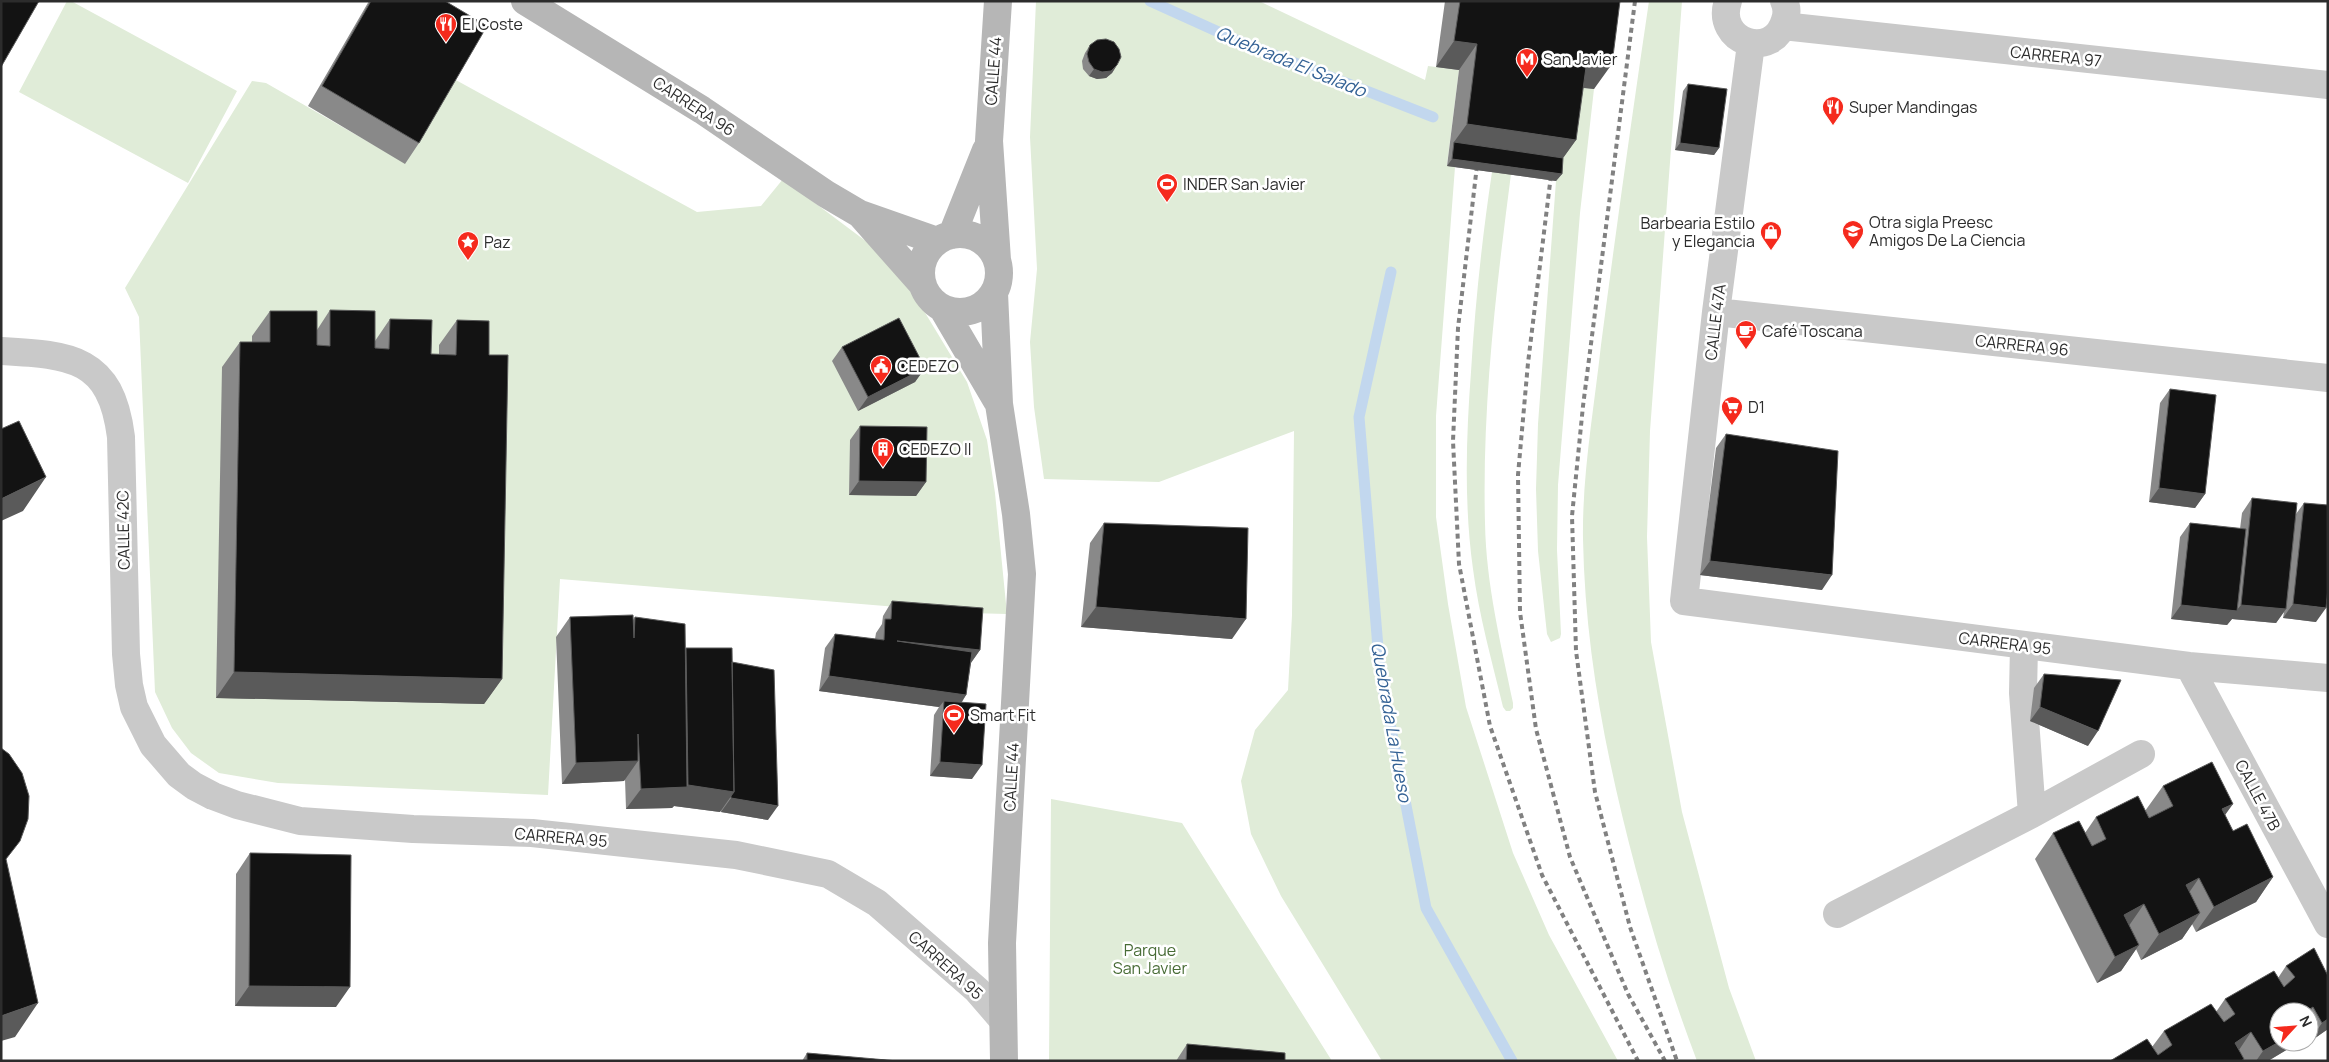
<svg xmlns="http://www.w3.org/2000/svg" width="2329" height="1062" font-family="Manrope,sans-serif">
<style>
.green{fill:#e0ecd8}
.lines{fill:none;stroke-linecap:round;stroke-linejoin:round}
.stream{stroke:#c2d7ee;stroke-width:11}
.street{stroke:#c9c9c9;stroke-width:28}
.secondary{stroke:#b6b6b6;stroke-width:28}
.rail{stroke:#818181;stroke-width:4;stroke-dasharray:5 4;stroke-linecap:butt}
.wall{fill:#898989}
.shaded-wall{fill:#5a5a5a}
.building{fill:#131313;stroke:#5a5a5a}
.labels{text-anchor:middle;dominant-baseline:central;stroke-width:5;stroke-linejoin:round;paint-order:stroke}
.poi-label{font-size:16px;fill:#2c2c2c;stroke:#fff;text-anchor:start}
.street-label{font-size:16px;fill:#2c2c2c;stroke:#fff}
.park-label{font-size:16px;fill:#486c36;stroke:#fff}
.water-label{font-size:18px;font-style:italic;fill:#346295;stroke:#fff}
</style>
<rect width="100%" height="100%" fill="#fff"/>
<path class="green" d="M67 1H71L237 91 188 183 19 92Z
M1036 1H1259L1425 80 1428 66 1459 70 1447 165 1455 167 1436 416V517L1448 604 1466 707 1513 853 1549 935 1618 1061H1382L1281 896 1251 834 1241 781 1255 730 1288 690 1292 615 1294 431 1159 482 1044 479 1034 407 1030 342 1037 269 1030 137Z
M1649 1H1682L1650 431 1647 537 1651 642 1682 812 1729 988 1756 1061H1697C1673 998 1653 934 1636 870 1607 761 1585 652 1583 539 1582 475 1594 409 1601 345 1616 230 1632 116 1649 1Z
M454 79 697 212 761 206 783 179 895 263 967 382 987 440 995 493 1007 614 969 613 560 579 548 795 278 783 219 773 191 753 172 728 155 692 139 317 125 288 252 81 266 83 405 163Z
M1569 86 1594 89 1580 213 1558 485 1557 550 1561 634 1560 638 1551 642 1547 634 1538 551 1536 489 1538 424 1556 181Z
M1492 172 1511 174C1496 289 1482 407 1485 523 1486 584 1501 644 1513 703V708L1510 711H1506L1503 707C1492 661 1479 616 1473 569 1464 505 1466 437 1471 372 1475 305 1482 239 1492 172Z
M1051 799 1182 823 1332 1061 1049 1060Z"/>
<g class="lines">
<path class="stream" d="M1150 1 1234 39 1433 117
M1391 272 1359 417 1380 672 1426 908 1512 1061"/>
<path class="street" d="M1728 1C1714 42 1773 62 1785 20 1787 14 1787 7 1784 1
M1783 26 2328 85
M1751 44 1716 312 1684 601 2189 666 2328 678
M1716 312 2328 378
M1 351C71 355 111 357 121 437L126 654 129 685 134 707 153 745 179 775 194 786 213 796 237 805 300 821 413 829 532 833 736 855 828 874 877 903 977 990 1002 1019
M2189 666 2328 924
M2032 814 2141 754
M1837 914 2032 814 2023 693 2024 646"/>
<path class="secondary" d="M525 1 702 110 826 194 860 214 937 241
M861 215 923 285
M921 273a39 39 0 1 1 78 0a39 39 0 1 1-78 0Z
M952 235 986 150
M997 260 989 141 998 1
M994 293 999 404 1016 514 1022 574 1002 943 1004 1061
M943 309 997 401"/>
<path class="rail" d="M1635 1 1583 406 1572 516 1576 651 1595 792 1630 927 1677 1061
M1478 157 1458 328 1453 441 1459 564 1490 726 1542 875 1638 1061
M1552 167 1528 363 1518 475 1520 612 1536 729 1570 857 1628 994 1665 1061"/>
</g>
<path class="wall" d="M369 1H445L419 143 405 164 308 106Z
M1445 1H1620L1594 89 1583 88 1576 140 1563 158 1562 174 1556 181 1447 166 1459 70 1436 67Z
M1090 45 1117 65 1112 73 1106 78 1097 79 1089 76 1083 69 1082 61 1085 53Z
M1688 84 1719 148 1714 155 1675 150 1683 91Z
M330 310 375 341 390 319 431 354H439V345L457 320 489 355 502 679 484 704 216 698 222 367 240 342H252V336L270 311 317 330Z
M842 347 925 368 915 382 858 411 832 361Z
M2170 389 2205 494 2195 508 2149 502 2160 403Z
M860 426 926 482 916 496 849 495 850 440Z
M1726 434 1822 590 1700 575 1716 448Z
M2252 498 2296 514 2304 503 2316 622 2283 618 2284 612 2276 623 2232 619 2227 625 2171 619 2180 537 2190 523 2240 529 2242 513Z
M1104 523 1232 639 1081 627 1090 543Z
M892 601 980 650 971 663 966 695 962 702 972 779 930 776 934 715 939 707 819 691 825 648 835 634 875 639 876 633 882 624 883 616Z
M570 617 633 620 635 617 686 649 732 662 768 820 721 812V810L720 812 674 806 672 808 626 809 625 779 624 781 562 784 556 637Z
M2044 674 2088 746 2030 721 2034 688Z
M2163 786 2225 815 2233 831 2273 877 2256 902 2196 932 2192 924 2182 939 2141 960 2136 949 2121 971 2097 983 2035 859 2053 833H2085L2096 817 2145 811Z
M250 853 336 1007 235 1006 236 874Z
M2286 966 2328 976V1029L2308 1043V1042H2309V1012H2279L2288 1049 2268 1061H2110L2152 1047 2164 1031 2216 1012 2225 999 2278 978Z
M1187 1044 1285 1061H1176Z
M807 1053 898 1061H802Z"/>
<path class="shaded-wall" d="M1454 41 1477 44 1459 70 1436 67Z
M1587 60 1612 64 1594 89 1569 86Z
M1117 65 1112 73 1106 78 1097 79 1089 76 1094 69Z
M1467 124 1576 140 1558 165 1454 142Z
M1680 143 1719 148 1714 155 1675 150Z
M1452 159 1562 174 1556 181 1447 166Z
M925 368 915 382 858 411 868 397Z
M46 477 23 511 1 521V499Z
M859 481 926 482 916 496 849 495Z
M2159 488 2205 494 2195 508 2149 502Z
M1710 561 1832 575 1822 590 1700 575Z
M2293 604 2326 608 2316 622 2283 618Z
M2181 605 2236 611 2241 605 2286 609 2276 623 2232 619 2227 625 2171 619Z
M1096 607 1246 619 1232 639 1081 627Z
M897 641 980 650 970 664Z
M234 672 502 679 484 704 216 698Z
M829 676 966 695 957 709 944 701 939 707 819 691Z
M2040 707 2098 731 2088 746 2030 721Z
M638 761 624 781 562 784 576 763Z
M940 762 982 765 972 779 930 776Z
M688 785 734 792 720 812 674 806 672 808 626 809 641 789 686 787Z
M731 798 778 806 768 820 721 812Z
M2233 804 2215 829 2222 809Z
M2273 877 2256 902 2196 932 2214 907Z
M2199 878 2182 903 2186 885Z
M2144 904 2126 930 2106 940 2124 915Z
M2200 913 2182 939 2141 960 2159 934Z
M2139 945 2121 971 2097 983 2115 957Z
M249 986 350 987 336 1007 235 1006Z
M38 1003 15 1037 1 1041V1016Z
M2313 1007 2309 1013V1012H2305Z
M2328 1019V1029L2308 1043 2322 1023Z
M2251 1032 2237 1053 2235 1043Z
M2279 1042H2293L2288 1049 2268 1061H2256L2263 1051Z"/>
<path class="building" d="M1 1H39L1 67Z
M371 1H445L487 26 419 143 322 86Z
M1460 1H1620L1612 64 1587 60 1576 140 1467 124 1477 44 1454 41Z
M1106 39 1114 42 1119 49 1121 57 1117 65 1111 71 1102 72 1094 69 1089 62 1087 54 1090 45 1097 40Z
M1688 84 1727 89 1719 148 1680 143Z
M1454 142 1563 158 1562 174 1452 159Z
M330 310 375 311V348L389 349 390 319 432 320 431 354 456 355 457 320 489 321V355H508L502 679 234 672 240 342H270V311H317V345L330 346Z
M899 318 925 368 868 397 842 347Z
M2170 389 2216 395 2205 494 2159 488Z
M19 421 46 477 1 499V429Z
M860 426 927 427 926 482 859 481Z
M1726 434 1838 451 1832 575 1710 561Z
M2252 498 2297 503 2286 609 2241 605Z
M2304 503 2328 505V588L2326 608 2293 604Z
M1104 523 1248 528 1246 619 1096 607Z
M2190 523 2246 529 2237 611 2181 605Z
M892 601 983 608 980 650 897 641 972 652 966 695 829 676 835 634 884 640 885 619H891Z
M633 615 634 638 635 617 685 624 687 787 641 789 638 734V761L576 763 570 617Z
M686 648H732L734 792 688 785Z
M732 662 774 670 778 806 731 798V796L734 792Z
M2044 674 2121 680 2098 731 2040 707Z
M944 701 986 704 982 765 940 762Z
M1 748 9 754 22 773 29 796 28 819 20 841 6 859 38 1003 1 1016Z
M2212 762 2233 804 2222 809 2233 831 2247 824 2273 877 2214 907 2199 878 2186 885 2200 913 2159 934 2144 904 2124 915 2139 945 2115 957 2053 833 2079 821 2092 846 2106 839 2096 817 2138 796 2149 818 2173 806 2163 786Z
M250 853 351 855 350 987 249 986Z
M2314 948 2328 976V1019L2322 1023 2313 1007 2305 1012H2279V1042L2263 1051 2251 1032 2235 1043 2244 1059 2241 1061H2110L2147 1039 2158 1055 2172 1045 2164 1031 2211 1004 2224 1022 2235 1014 2225 999 2274 971 2284 987 2295 977 2286 966Z
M1187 1044 1285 1053V1061H1186Z
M807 1053 898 1061H807Z"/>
<defs>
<g id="restaurant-pin" transform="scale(1.125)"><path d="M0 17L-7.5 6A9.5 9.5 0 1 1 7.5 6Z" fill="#f52a1d" stroke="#fff"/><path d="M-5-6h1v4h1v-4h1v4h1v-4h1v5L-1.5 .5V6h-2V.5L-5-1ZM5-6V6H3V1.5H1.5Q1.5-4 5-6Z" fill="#fff"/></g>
<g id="metro-pin" transform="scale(1.125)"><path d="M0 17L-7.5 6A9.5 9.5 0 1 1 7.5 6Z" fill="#f52a1d" stroke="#fff"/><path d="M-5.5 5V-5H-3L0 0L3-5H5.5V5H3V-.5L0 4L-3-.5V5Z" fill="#fff"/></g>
<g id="stadium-pin" transform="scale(1.125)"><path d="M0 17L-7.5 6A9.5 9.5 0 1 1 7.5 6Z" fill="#f52a1d" stroke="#fff"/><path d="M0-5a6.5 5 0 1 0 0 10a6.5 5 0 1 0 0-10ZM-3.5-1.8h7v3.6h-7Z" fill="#fff"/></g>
<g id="school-pin" transform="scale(1.125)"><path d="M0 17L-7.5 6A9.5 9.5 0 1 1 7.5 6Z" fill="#f52a1d" stroke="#fff"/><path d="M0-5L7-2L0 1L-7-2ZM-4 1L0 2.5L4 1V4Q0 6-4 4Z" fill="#fff"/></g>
<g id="shop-pin" transform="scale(1.125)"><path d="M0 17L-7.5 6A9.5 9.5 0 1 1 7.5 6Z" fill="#f52a1d" stroke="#fff"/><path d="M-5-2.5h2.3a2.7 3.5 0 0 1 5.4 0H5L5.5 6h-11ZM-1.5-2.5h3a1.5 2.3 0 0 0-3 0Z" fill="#fff"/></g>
<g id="sight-pin" transform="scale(1.125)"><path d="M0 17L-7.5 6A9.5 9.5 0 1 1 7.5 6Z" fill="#f52a1d" stroke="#fff"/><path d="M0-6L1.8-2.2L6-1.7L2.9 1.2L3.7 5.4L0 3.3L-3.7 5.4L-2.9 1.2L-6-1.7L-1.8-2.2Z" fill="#fff"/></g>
<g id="cafe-pin" transform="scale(1.125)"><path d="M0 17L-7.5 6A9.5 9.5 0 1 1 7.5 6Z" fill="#f52a1d" stroke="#fff"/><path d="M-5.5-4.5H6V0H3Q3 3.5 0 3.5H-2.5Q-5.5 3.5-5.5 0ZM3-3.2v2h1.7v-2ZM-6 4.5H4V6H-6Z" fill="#fff"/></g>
<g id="civic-pin" transform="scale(1.125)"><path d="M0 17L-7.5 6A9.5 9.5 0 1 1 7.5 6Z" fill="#f52a1d" stroke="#fff"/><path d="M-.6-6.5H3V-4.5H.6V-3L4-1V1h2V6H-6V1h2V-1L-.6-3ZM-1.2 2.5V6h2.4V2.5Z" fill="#fff"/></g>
<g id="supermarket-pin" transform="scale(1.125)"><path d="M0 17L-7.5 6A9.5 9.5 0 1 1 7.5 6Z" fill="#f52a1d" stroke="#fff"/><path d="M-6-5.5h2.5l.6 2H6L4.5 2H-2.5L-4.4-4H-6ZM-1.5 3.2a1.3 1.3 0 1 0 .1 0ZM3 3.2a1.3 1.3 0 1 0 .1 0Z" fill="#fff"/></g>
<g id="building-pin" transform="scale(1.125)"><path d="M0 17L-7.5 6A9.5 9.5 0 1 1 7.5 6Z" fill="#f52a1d" stroke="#fff"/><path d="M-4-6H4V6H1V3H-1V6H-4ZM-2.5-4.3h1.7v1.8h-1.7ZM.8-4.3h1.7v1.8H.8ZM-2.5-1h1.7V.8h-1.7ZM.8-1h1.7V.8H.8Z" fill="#fff"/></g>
</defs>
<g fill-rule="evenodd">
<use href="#restaurant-pin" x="446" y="24"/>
<use href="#metro-pin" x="1527" y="59"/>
<use href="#restaurant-pin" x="1833" y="107"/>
<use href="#stadium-pin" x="1167" y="184"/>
<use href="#school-pin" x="1853" y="231"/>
<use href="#shop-pin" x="1771" y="232"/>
<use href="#sight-pin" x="468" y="242"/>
<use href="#cafe-pin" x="1746" y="331"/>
<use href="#civic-pin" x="881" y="366"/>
<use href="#supermarket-pin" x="1732" y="407"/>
<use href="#building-pin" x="883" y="449"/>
<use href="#stadium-pin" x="954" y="715"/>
</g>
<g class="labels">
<g class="poi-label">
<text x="462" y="24">El Coste</text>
<text x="1543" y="59">San Javier</text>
<text x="1849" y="107">Super Mandingas</text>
<text x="1183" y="184">INDER San Javier</text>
<text x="1869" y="222">Otra sigla Preesc<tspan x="1869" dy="18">Amigos De La Ciencia</tspan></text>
<text x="1755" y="223" text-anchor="end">Barbearia Estilo<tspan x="1755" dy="18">y Elegancia</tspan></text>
<text x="484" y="242">Paz</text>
<text x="1762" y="331">Café Toscana</text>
<text x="897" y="366">CEDEZO</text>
<text x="1748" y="407">D1</text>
<text x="899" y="449">CEDEZO II</text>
<text x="970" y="715">Smart Fit</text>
</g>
<g class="street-label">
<text transform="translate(2056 56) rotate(6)">CARRERA 97</text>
<text transform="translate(993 71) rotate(-86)">CALLE 44</text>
<text transform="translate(694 106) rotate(33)">CARRERA 96</text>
<text transform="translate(1715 322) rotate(-83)">CALLE 47A</text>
<text transform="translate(2022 345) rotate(6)">CARRERA 96</text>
<text transform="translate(123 530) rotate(-91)">CALLE 42C</text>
<text transform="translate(2005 643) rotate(7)">CARRERA 95</text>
<text transform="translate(1011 777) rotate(-87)">CALLE 44</text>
<text transform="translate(2258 795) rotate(62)">CALLE 47B</text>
<text transform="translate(561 837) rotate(5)">CARRERA 95</text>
<text transform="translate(946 965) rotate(42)">CARRERA 95</text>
</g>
<g class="park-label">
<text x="1150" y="950">Parque<tspan x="1150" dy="18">San Javier</tspan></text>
</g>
<g class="water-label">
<text transform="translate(1291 61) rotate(22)">Quebrada El Salado</text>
<text transform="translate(1392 722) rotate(80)">Quebrada La Hueso</text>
</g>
</g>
<rect width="2329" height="1062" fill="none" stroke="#2c2c2c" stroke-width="5"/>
<g transform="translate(2294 1027) rotate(64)"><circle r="24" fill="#ffffff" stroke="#ababab"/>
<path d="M0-4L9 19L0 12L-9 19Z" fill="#f52a1d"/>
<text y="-8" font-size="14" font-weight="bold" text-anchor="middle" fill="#2c2c2c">N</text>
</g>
</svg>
